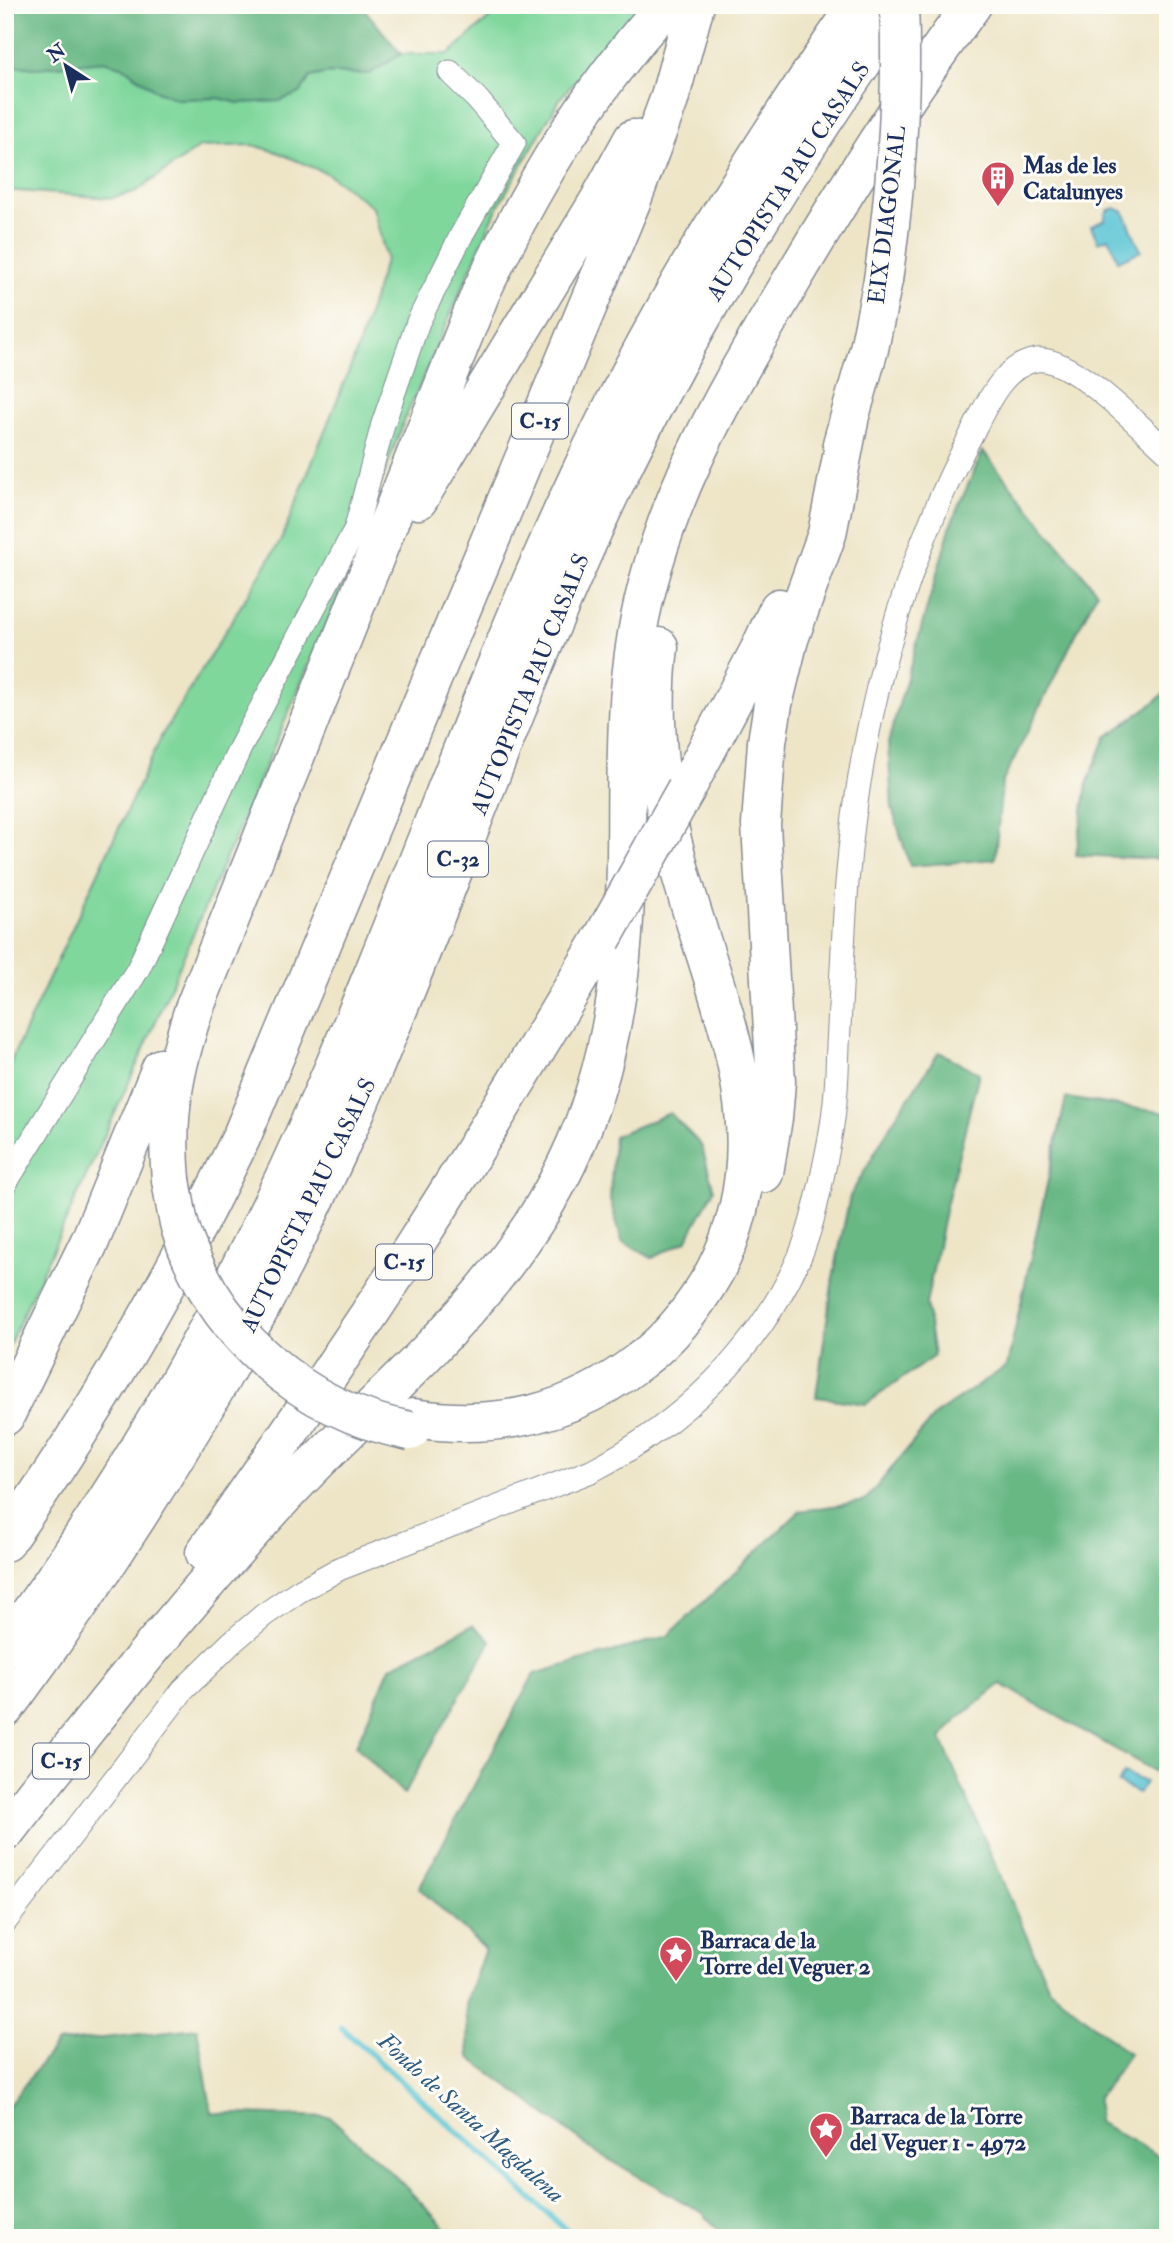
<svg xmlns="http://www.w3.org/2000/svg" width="1173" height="2243" font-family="'IM FELL Double Pica',serif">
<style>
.green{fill:#7fd79c;stroke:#4d837d;stroke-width:2}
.forest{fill:#67b884;stroke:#417471;stroke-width:2}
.water{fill:#59c4d4;stroke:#3a7a99;stroke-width:2}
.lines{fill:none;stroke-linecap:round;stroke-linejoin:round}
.stream{stroke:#59c4d4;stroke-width:6}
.minor-casing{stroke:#848a92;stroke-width:25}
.motorway-casing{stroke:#848a92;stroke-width:41}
.minor{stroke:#fff;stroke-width:23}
.motorway{stroke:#fff;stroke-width:38}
.motorway-bridge-casing{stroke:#848a92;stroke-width:41;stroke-linecap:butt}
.motorway-bridge{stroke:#fff;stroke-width:38}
.labels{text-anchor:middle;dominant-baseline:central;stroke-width:6;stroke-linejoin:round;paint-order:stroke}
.shield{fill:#fdfcf7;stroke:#5f6c8c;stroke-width:2}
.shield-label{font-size:21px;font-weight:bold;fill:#1b2f5e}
.poi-label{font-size:23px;font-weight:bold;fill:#1b2f5e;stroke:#fdfcf7;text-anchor:start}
.street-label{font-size:23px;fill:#1b2f5e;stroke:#fdfcf7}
.water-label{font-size:24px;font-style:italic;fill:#2e5c81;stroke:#fdfcf7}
</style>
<rect width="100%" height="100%" fill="#fdfcf7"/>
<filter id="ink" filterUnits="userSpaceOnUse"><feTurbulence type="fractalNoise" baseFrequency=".0143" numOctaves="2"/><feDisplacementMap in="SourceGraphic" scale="14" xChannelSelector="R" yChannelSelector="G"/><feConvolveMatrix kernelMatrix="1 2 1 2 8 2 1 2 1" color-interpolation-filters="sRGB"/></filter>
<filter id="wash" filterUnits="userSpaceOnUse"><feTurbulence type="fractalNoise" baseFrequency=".00686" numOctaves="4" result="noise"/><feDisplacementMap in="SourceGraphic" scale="28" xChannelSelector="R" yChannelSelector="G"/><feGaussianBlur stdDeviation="1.57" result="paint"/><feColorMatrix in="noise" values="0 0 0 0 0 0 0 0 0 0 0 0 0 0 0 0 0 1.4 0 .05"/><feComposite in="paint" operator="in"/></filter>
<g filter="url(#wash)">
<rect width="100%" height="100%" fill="#eee5c7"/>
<path class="green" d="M495 5H645L561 97 498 206 404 421 342 588 143 1051 5 1354V1081L13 1056 162 735 281 540 358 348 386 258 373 207 328 174 277 152 253 145 200 147 135 192 111 198 5 190V65L36 68 103 61 122 66 157 91 177 99 219 98 238 103 279 101 300 93 310 77 329 73 369 74 401 54H449L497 11Z"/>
<path class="forest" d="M5 5H361L401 54 369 74 329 73 310 77 300 93 279 101 238 103 219 98 177 99 157 91 122 66 103 61 36 68 5 65Z
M983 451 1097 592 1002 783 995 859 910 866 892 808 888 743 952 521Z
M1168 689V849L1159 859 1076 855 1087 784 1106 737 1156 701Z
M939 1052 979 1073 946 1206 926 1304 934 1356 866 1404 816 1397 833 1278 850 1196 893 1121Z
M1066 1098 1168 1113V1779L1001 1684 956 1720 941 1739 1049 1988 1129 2054 1098 2098V2122L1168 2161V2238H725L703 2213 596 2152 469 2057 466 2003 485 1949 419 1888 534 1674 668 1636 800 1511 865 1501 936 1414 1007 1366Z
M670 1113 701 1145 714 1190 686 1241 652 1258 622 1241 610 1200 614 1136Z
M473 1625 491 1641 404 1794 356 1746 390 1667Z
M197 2028 212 2113 330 2117 396 2177 455 2238H5V2110L57 2043Z"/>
<path class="water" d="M1115 208 1124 212 1141 251 1118 261 1109 238 1098 242 1091 226 1105 220V215L1108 210Z
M1124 1773 1145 1782 1138 1793 1118 1783Z"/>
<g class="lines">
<path class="stream" d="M341 2027 575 2238"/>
</g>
</g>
<g filter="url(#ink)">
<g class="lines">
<g class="minor-casing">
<path id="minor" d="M5 1184 138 969 240 748 356 528 383 424 418 322 462 234 514 143 477 99 450 72
M5 1922 183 1690 232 1642 264 1615 299 1591 341 1568 591 1471C682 1424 758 1351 800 1256 811 1229 817 1202 823 1173 827 1153 832 1131 834 1110 837 1089 837 1068 838 1046 841 992 843 937 847 883 859 732 899 573 969 439 984 411 1000 366 1036 360 1071 355 1142 429 1168 452"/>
</g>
<g class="motorway-casing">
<path id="motorway" d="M842 444 869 349 883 280
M418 500 600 199 633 139
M686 789 759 651 779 608
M764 1173 773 1118 776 1082 761 825 767 742 773 704 789 639 827 534 849 421
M171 1180C165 1115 174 1070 194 1009L481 292C533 183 585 96 666 5
M5 1416 90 1241 161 1068
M413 1418C498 1431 573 1414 641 1360 672 1337 696 1305 715 1271 787 1134 715 1002 679 867 660 800 650 716 659 647
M5 1542C96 1414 173 1279 241 1138L631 202 669 100 695 5
M205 1553C276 1452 347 1350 414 1246 479 1145 541 1042 602 939
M5 1647C128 1483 230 1302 313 1115 407 905 480 686 578 478 656 311 753 156 858 5
M5 1708C142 1523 262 1326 354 1115 444 907 516 692 613 487 694 317 794 159 902 5
M5 1832C95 1717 186 1601 286 1494 385 1388 505 1296 568 1161 613 1066 625 963 626 859 627 783 624 709 637 634 659 507 720 401 785 292 843 193 904 97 972 5"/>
</g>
<use href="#minor" class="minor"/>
<use href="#motorway" class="motorway"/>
<g class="motorway-bridge-casing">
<path id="motorway-bridge" d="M883 280C896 188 903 98 899 5
M602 939 686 789
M171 1180C174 1196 176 1212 180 1227 212 1332 304 1411 410 1431"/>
</g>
<use href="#motorway-bridge" class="motorway-bridge"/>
</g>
</g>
<defs>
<g id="building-pin" transform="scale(1.75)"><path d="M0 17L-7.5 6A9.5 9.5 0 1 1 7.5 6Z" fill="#d1495b" stroke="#fdfcf7"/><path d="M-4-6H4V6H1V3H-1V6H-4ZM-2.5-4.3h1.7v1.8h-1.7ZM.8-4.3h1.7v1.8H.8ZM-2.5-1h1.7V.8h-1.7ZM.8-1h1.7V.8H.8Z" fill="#fff"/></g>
<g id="sight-pin" transform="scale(1.75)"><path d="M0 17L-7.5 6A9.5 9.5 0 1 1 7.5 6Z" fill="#d1495b" stroke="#fdfcf7"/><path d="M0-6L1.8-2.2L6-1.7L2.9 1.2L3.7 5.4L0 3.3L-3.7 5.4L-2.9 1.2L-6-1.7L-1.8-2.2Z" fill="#fff"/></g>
</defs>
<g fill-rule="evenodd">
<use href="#building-pin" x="998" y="178"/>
<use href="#sight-pin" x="676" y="1953"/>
<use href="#sight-pin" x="826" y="2129"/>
</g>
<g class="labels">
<g class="shield">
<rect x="512" y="403.5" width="56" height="35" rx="5"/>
<rect x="428" y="841.5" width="60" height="35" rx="5"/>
<rect x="376" y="1244.5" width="56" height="35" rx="5"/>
<rect x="33" y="1743.5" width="56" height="35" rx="5"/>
</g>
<g class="shield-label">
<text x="540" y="421">C-15</text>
<text x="458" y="859">C-32</text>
<text x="404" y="1262">C-15</text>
<text x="61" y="1761">C-15</text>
</g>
<g class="poi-label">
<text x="1023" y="165">Mas de les<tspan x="1023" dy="26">Catalunyes</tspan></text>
<text x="700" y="1940">Barraca de la<tspan x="700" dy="26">Torre del Veguer 2</tspan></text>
<text x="850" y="2116">Barraca de la Torre<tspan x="850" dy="26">del Veguer 1 - 4972</tspan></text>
</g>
<g class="street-label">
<text transform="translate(788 181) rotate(-57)">AUTOPISTA PAU CASALS</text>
<text transform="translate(887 215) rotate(-83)">EIX DIAGONAL</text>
<text transform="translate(530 684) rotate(-68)">AUTOPISTA PAU CASALS</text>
<text transform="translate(308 1205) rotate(-64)">AUTOPISTA PAU CASALS</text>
</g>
<g class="water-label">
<text transform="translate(471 2118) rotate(42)">Fondo de Santa Magdalena</text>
</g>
</g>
<rect width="1173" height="2243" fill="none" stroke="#fdfcf7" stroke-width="28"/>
<g transform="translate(66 66) rotate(324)" stroke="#fdfcf7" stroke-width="5" paint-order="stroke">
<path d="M0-5L12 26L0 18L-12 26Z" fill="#1b2f5e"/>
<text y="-10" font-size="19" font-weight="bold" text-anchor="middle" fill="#1b2f5e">N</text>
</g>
</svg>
